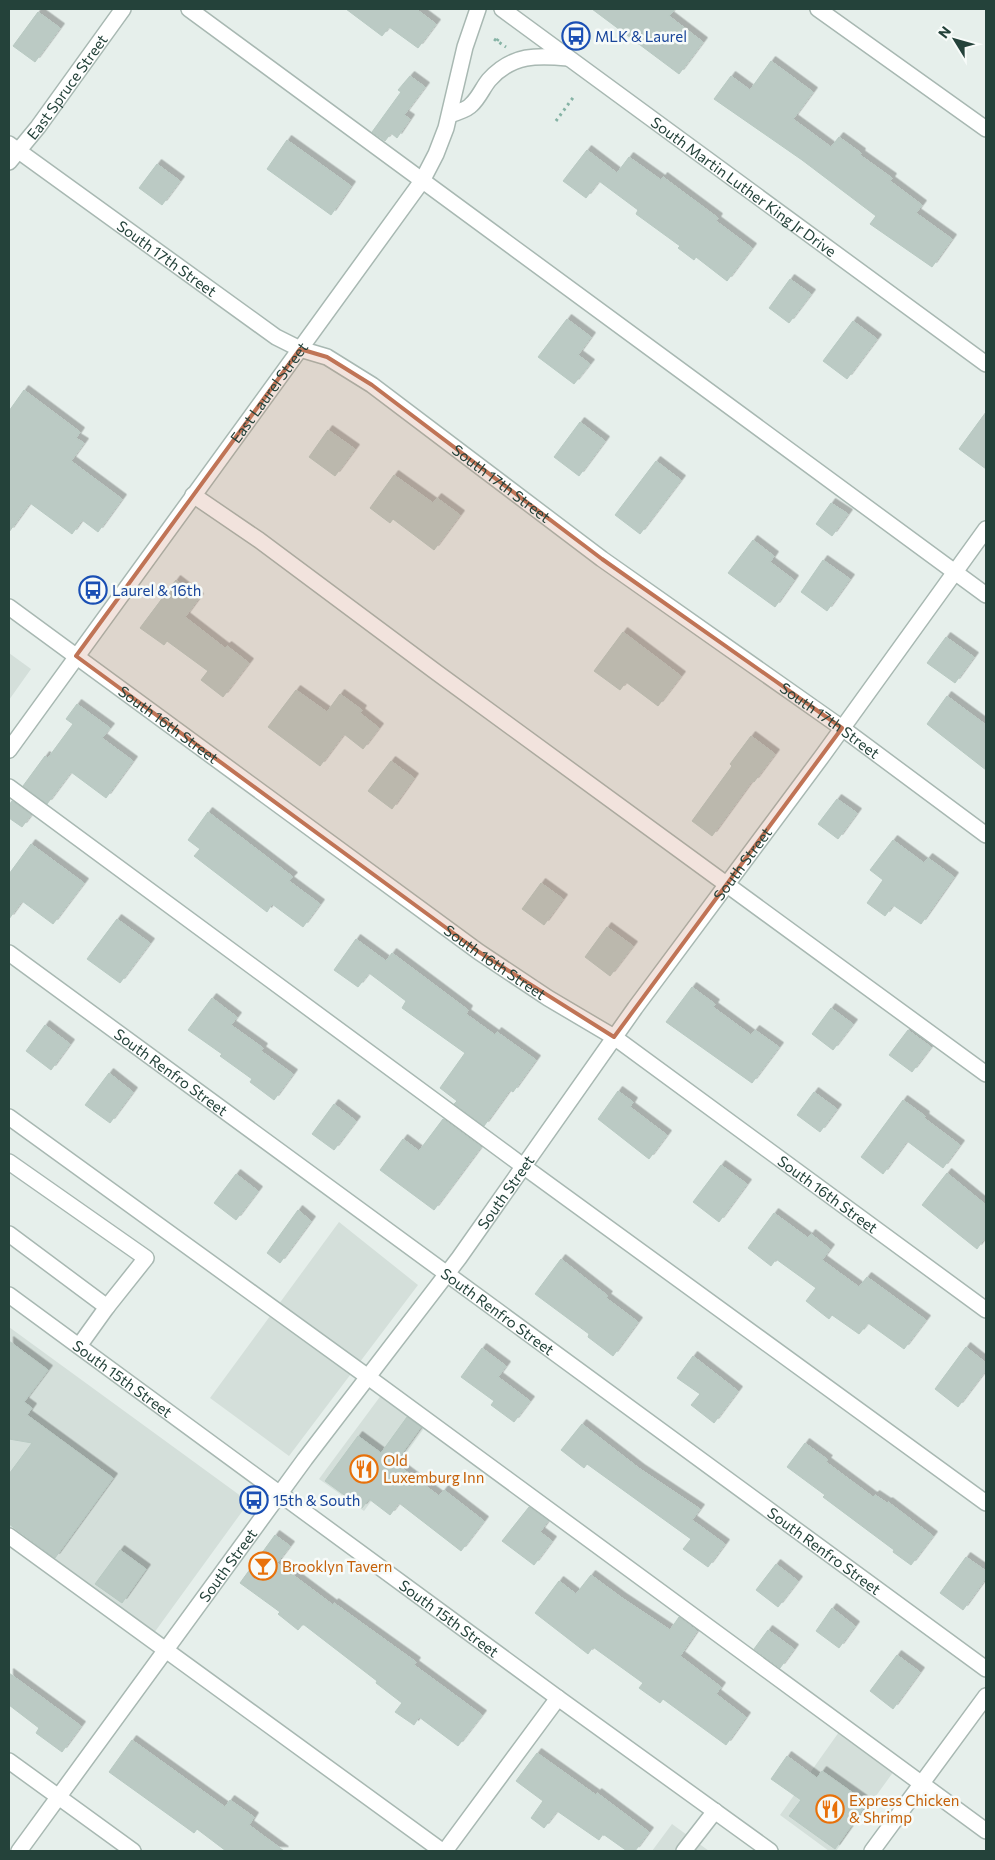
<svg xmlns="http://www.w3.org/2000/svg" width="995" height="1860" font-family="Commissioner,sans-serif">
<style>
.built{fill:#d4dfda}
.building{fill:#bbcac4;stroke:#b8c9c2;filter:url(#shadow)}
.lines{fill:none;stroke-linecap:round;stroke-linejoin:round}
.minor-casing{stroke:#a8b8b2;stroke-width:18}
.path{stroke:#86b3a5;stroke-width:3;stroke-dasharray:2.5 4;stroke-linecap:butt}
.minor{stroke:#fff;stroke-width:15}
.marked{fill:#c07456;fill-opacity:0.2;stroke:#c07456;stroke-width:4;stroke-linejoin:round}
.labels{text-anchor:middle;dominant-baseline:central;stroke-width:5;stroke-linejoin:round;paint-order:stroke}
.transit-label{font-size:15px;fill:#164399;stroke:#f7fbf9;text-anchor:start}
.street-label{font-size:15px;fill:#24423a;stroke:#f7fbf9}
.food-label{font-size:15px;fill:#c56008;stroke:#f7fbf9;text-anchor:start}
</style>
<defs>
<filter id="shadow"><feDropShadow dx="4.5" dy="-4.5" stdDeviation="0" flood-color="#0004"/></filter>
</defs>
<rect width="100%" height="100%" fill="#e6efeb"/>
<path class="built" d="M9 653 31 669 9 700Z
M339 1222 418 1285 289 1456 210 1398Z
M9 1327 249 1502 146 1644 9 1544Z
M382 1394 425 1427 364 1511 319 1479Z
M839 1732 894 1771 836 1851H829L780 1815Z
M672 1824 709 1851H652Z"/>
<path class="building" d="M346 9H416L436 24 418 48 389 27 382 36Z
M592 9H675L669 16 703 42 679 74Z
M38 12 60 28 35 62 13 46Z
M771 61 813 92 793 119 831 147 839 137 861 153 860 155 892 178 890 181 922 205 916 213 952 239 932 267 870 224 876 216 802 160 714 99 731 76 750 90Z
M410 76 425 87 404 115 410 119 397 138 391 133 385 141 372 132 401 92 398 90Z
M287 140 351 186 331 215 267 169Z
M587 150 617 173 629 157 661 180 663 177 718 218 716 221 752 248 727 281 696 257 694 260 678 248 680 246 636 214 638 210 599 181 586 198 563 181Z
M157 164 180 181 162 205 139 188Z
M790 279 811 294 789 323 769 308Z
M567 319 591 337 578 355 590 364 574 384 538 357Z
M853 321 877 339 847 379 823 361Z
M24 390 80 432 76 438 84 443 71 461 122 499 98 532 82 520 72 534 30 503 9 532V411Z
M986 412V469L959 449Z
M580 422 605 441 579 476 554 457Z
M328 430 355 449 335 476 309 457Z
M656 461 681 480 640 534 615 515Z
M394 475 433 503 437 498 460 515 434 550 393 519 390 523 370 508Z
M831 503 848 514 832 536 816 524Z
M753 540 774 556 770 562 794 580 775 607 728 573Z
M823 560 850 579 827 611 801 592Z
M176 580 199 598 185 617 225 648 227 646 249 663 223 697 201 680 208 671 167 641 164 645 140 628Z
M623 632 681 676 658 706 626 682 620 690 594 671Z
M946 637 974 657 955 683 927 663Z
M296 690 327 712 340 694 362 710 360 713 379 728 363 749 344 734 320 766 268 727Z
M947 696 986 725V770L927 724Z
M77 704 110 728 102 738 133 761 106 798 71 772 47 804 23 786 45 756 48 758 73 724 66 719Z
M751 736 775 754 754 782 752 781 712 836 692 821 732 766 730 764Z
M391 761 414 778 392 809 368 791Z
M837 799 857 813 838 839 818 824Z
M12 801 31 815 22 827 9 818V805Z
M208 812 293 877 289 881 320 904 303 927 272 904 267 912 194 856 200 849 188 840Z
M893 840 924 863 928 858 954 877 921 924 893 905 885 916 867 903 883 880 870 870Z
M31 844 84 883 53 924 22 901 9 919V874Z
M541 883 563 899 544 925 522 909Z
M117 919 150 943 120 983 87 959Z
M607 927 633 946 610 976 585 957Z
M356 939 386 961 392 953 468 1010 466 1014 495 1035 497 1032 536 1060 513 1092 510 1090 484 1126 454 1104 457 1101 440 1088 465 1053 402 1008 406 1001 369 973 358 987 334 970Z
M692 987 715 1004 713 1007 751 1035 755 1030 779 1047 752 1083 666 1022Z
M212 998 237 1017 231 1025 263 1048 261 1051 293 1074 274 1100 250 1082 252 1079 220 1056 222 1054 188 1030Z
M831 1008 853 1024 833 1050 812 1034Z
M45 1025 70 1044 51 1070 26 1051Z
M908 1030 931 1047 912 1072 889 1055Z
M109 1073 133 1092 110 1123 85 1105Z
M618 1091 633 1102 630 1107 667 1135 649 1159 598 1119Z
M814 1092 837 1109 820 1132 797 1115Z
M903 1100 925 1116 924 1118 960 1145 943 1168 907 1141 883 1174 861 1157Z
M334 1104 356 1121 334 1150 312 1134Z
M443 1119 481 1147 434 1210 380 1170 403 1139 419 1151Z
M721 1165 747 1184 719 1222 693 1202Z
M947 1173 986 1205V1236L977 1249 922 1205Z
M236 1174 258 1191 236 1220 214 1203Z
M298 1210 311 1221 280 1263 267 1253Z
M774 1213 808 1238 811 1234 830 1249 822 1260 859 1287 867 1277 926 1320 904 1349 868 1323 859 1334 832 1315 829 1319 806 1301 816 1288 776 1259 771 1266 748 1248Z
M561 1259 608 1296 606 1298 638 1322 613 1356 588 1337 589 1334 535 1294Z
M9 1341 48 1370 24 1402 32 1408 27 1415 113 1478 55 1558 9 1524V1474L32 1443 9 1439Z
M966 1347 986 1363V1370L958 1407 935 1389Z
M482 1348 506 1366 498 1377 530 1401 514 1422 491 1405 494 1401 461 1377Z
M693 1356 738 1391 714 1423 691 1405 700 1394 677 1378Z
M407 1417 421 1427 395 1463 439 1496 444 1490 484 1521 461 1551 399 1503 390 1515 369 1499 362 1508 325 1481 358 1436 381 1453Z
M582 1424 640 1469 700 1509 692 1520 725 1544 708 1567 683 1549 691 1539 587 1464 584 1468 561 1450Z
M805 1443 828 1460 826 1462 873 1497 875 1495 887 1503 888 1502 933 1536 911 1565 893 1552 894 1550 823 1497 825 1495 787 1467Z
M529 1507 548 1521 540 1532 552 1541 534 1565 502 1541Z
M275 1535 290 1546 277 1563 333 1605 334 1603 416 1662 414 1665 482 1715 458 1746 419 1717 414 1725 395 1712 402 1703 376 1683 377 1681 303 1624 298 1630 278 1614 280 1612 240 1583Z
M120 1550 146 1569 122 1603 95 1584Z
M966 1557 986 1571V1578L963 1610 940 1593Z
M776 1564 798 1581 778 1607 756 1590Z
M591 1575 622 1598 670 1630 679 1617 697 1631 680 1656 721 1687 716 1694 746 1717 726 1745 663 1699 660 1703 639 1688 643 1683 593 1647 588 1654 535 1613 559 1581 576 1594Z
M832 1608 855 1626 839 1648 816 1631Z
M768 1630 794 1649 780 1668 754 1649Z
M897 1655 920 1672 893 1709 870 1691Z
M9 1673 81 1726 62 1752 36 1733 39 1728 9 1705Z
M132 1740 225 1807 230 1800 254 1817 249 1825 284 1851H226L197 1829 194 1833 109 1772Z
M537 1753 596 1795 597 1793 649 1832 635 1851H627L603 1834 599 1840 557 1811 544 1828 531 1818 543 1801 516 1781Z
M787 1756 817 1778 822 1771 867 1803 835 1849 789 1816 801 1800 771 1779Z"/>
<g class="lines">
<g class="minor-casing">
<g id="minor">
<path d="M189 9 986 595"/>
<path id="s1" d="M502 9 986 364"/>
<path d="M818 9 986 129"/>
<path d="M450 115C457 112 467 110 471 105 479 98 483 87 489 80 512 54 538 55 568 58"/>
<path id="s2" d="M9 144 276 337 300 349 327 357 372 385 602 559 842 728 986 835"/>
<path id="s3" d="M9 162 38 127 123 9"/>
<path d="M193 495 259 540 436 672 986 1074"/>
<path id="s4" d="M9 607 479 952 548 998 614 1037 986 1310"/>
<path id="s5" d="M9 750 422 181 436 154 446 128 465 47 478 9"/>
<path d="M9 787 523 1166 986 1503"/>
<path id="s6" d="M9 953 986 1669"/>
<path d="M9 1117 368 1377 986 1831"/>
<path d="M9 1162 146 1258 107 1307 9 1234"/>
<path id="s7" d="M9 1295 558 1698 770 1851"/>
<path d="M79 1346 107 1307"/>
<path d="M9 1536 442 1851"/>
<path d="M9 1761 133 1851"/>
<path id="s8" d="M19 1851 305 1459 459 1258 635 1008 823 755 986 529"/>
<path d="M445 1851 558 1698"/>
<path d="M684 1851 715 1811"/>
<path d="M872 1851 986 1696"/>
</g>
</g>
<path class="path" d="M494 39 506 47
M497 41 500 36
M556 121 575 95"/>
<use href="#minor" class="minor"/>
</g>
<path class="marked" d="M300 349 327 357 372 385 602 559 842 728 614 1037 479 952 76 656Z"/>
<defs>
<g id="bus-ring" transform="scale(1.4375)"><circle r="9.5" fill="#f7fbf9" stroke="#1a4fb4" stroke-width="1.5"/><path d="M-5-6H5V4H4V6H2V4H-2V6H-4V4H-5ZM-3.5-4V0h7V-4ZM-3.5 1.2v1.5H-2V1.2ZM2 1.2v1.5H3.5V1.2Z" fill="#1a4fb4"/></g>
<g id="restaurant-ring" transform="scale(1.4375)"><circle r="9.5" fill="#f7fbf9" stroke="#e8710a" stroke-width="1.5"/><path d="M-5-6h1v4h1v-4h1v4h1v-4h1v5L-1.5 .5V6h-2V.5L-5-1ZM5-6V6H3V1.5H1.5Q1.5-4 5-6Z" fill="#e8710a"/></g>
<g id="bar-ring" transform="scale(1.4375)"><circle r="9.5" fill="#f7fbf9" stroke="#e8710a" stroke-width="1.5"/><path d="M-6-5H6L.8 .8V4.5H3.5V6h-7V4.5H-.8V.8Z" fill="#e8710a"/></g>
</defs>
<g fill-rule="evenodd">
<use href="#bus-ring" x="576" y="36"/>
<use href="#bus-ring" x="93" y="590"/>
<use href="#restaurant-ring" x="364" y="1469"/>
<use href="#bus-ring" x="254" y="1500"/>
<use href="#bar-ring" x="263" y="1566"/>
<use href="#restaurant-ring" x="830" y="1809"/>
</g>
<g class="labels">
<g class="transit-label">
<text x="595" y="36">MLK &amp; Laurel</text>
<text x="112" y="590">Laurel &amp; 16th</text>
<text x="273" y="1500">15th &amp; South</text>
</g>
<g class="street-label">
<text stroke="none"><textPath href="#s3" startOffset="95">East Spruce Street</textPath></text>
<text stroke="none"><textPath href="#s1" startOffset="300">South Martin Luther King Jr Drive</textPath></text>
<text stroke="none"><textPath href="#s2" startOffset="195">South 17th Street</textPath></text>
<text stroke="none"><textPath href="#s5" startOffset="442">East Laurel Street</textPath></text>
<text stroke="none"><textPath href="#s2" startOffset="600">South 17th Street</textPath></text>
<text stroke="none"><textPath href="#s2" startOffset="1005">South 17th Street</textPath></text>
<text stroke="none"><textPath href="#s4" startOffset="198">South 16th Street</textPath></text>
<text stroke="none"><textPath href="#s8" startOffset="1224">South Street</textPath></text>
<text stroke="none"><textPath href="#s4" startOffset="602">South 16th Street</textPath></text>
<text stroke="none"><textPath href="#s6" startOffset="201">South Renfro Street</textPath></text>
<text stroke="none"><textPath href="#s8" startOffset="819">South Street</textPath></text>
<text stroke="none"><textPath href="#s4" startOffset="1008">South 16th Street</textPath></text>
<text stroke="none"><textPath href="#s6" startOffset="606">South Renfro Street</textPath></text>
<text stroke="none"><textPath href="#s7" startOffset="141">South 15th Street</textPath></text>
<text stroke="none"><textPath href="#s6" startOffset="1011">South Renfro Street</textPath></text>
<text stroke="none"><textPath href="#s8" startOffset="354">South Street</textPath></text>
<text stroke="none"><textPath href="#s7" startOffset="546">South 15th Street</textPath></text>
</g>
<g class="food-label">
<text x="383" y="1460">Old<tspan x="383" dy="17">Luxemburg Inn</tspan></text>
<text x="282" y="1566">Brooklyn Tavern</text>
<text x="849" y="1800">Express Chicken<tspan x="849" dy="17">&amp; Shrimp</tspan></text>
</g>
</g>
<rect width="995" height="1860" fill="none" stroke="#24423a" stroke-width="20"/>
<g transform="translate(955 40) rotate(307)" stroke="#f7fbf9" stroke-width="4" paint-order="stroke">
<path d="M0-4L9 19L0 12L-9 19Z" fill="#24423a"/>
<text y="-8" font-size="14" font-weight="bold" text-anchor="middle" fill="#24423a">N</text>
</g>
</svg>
